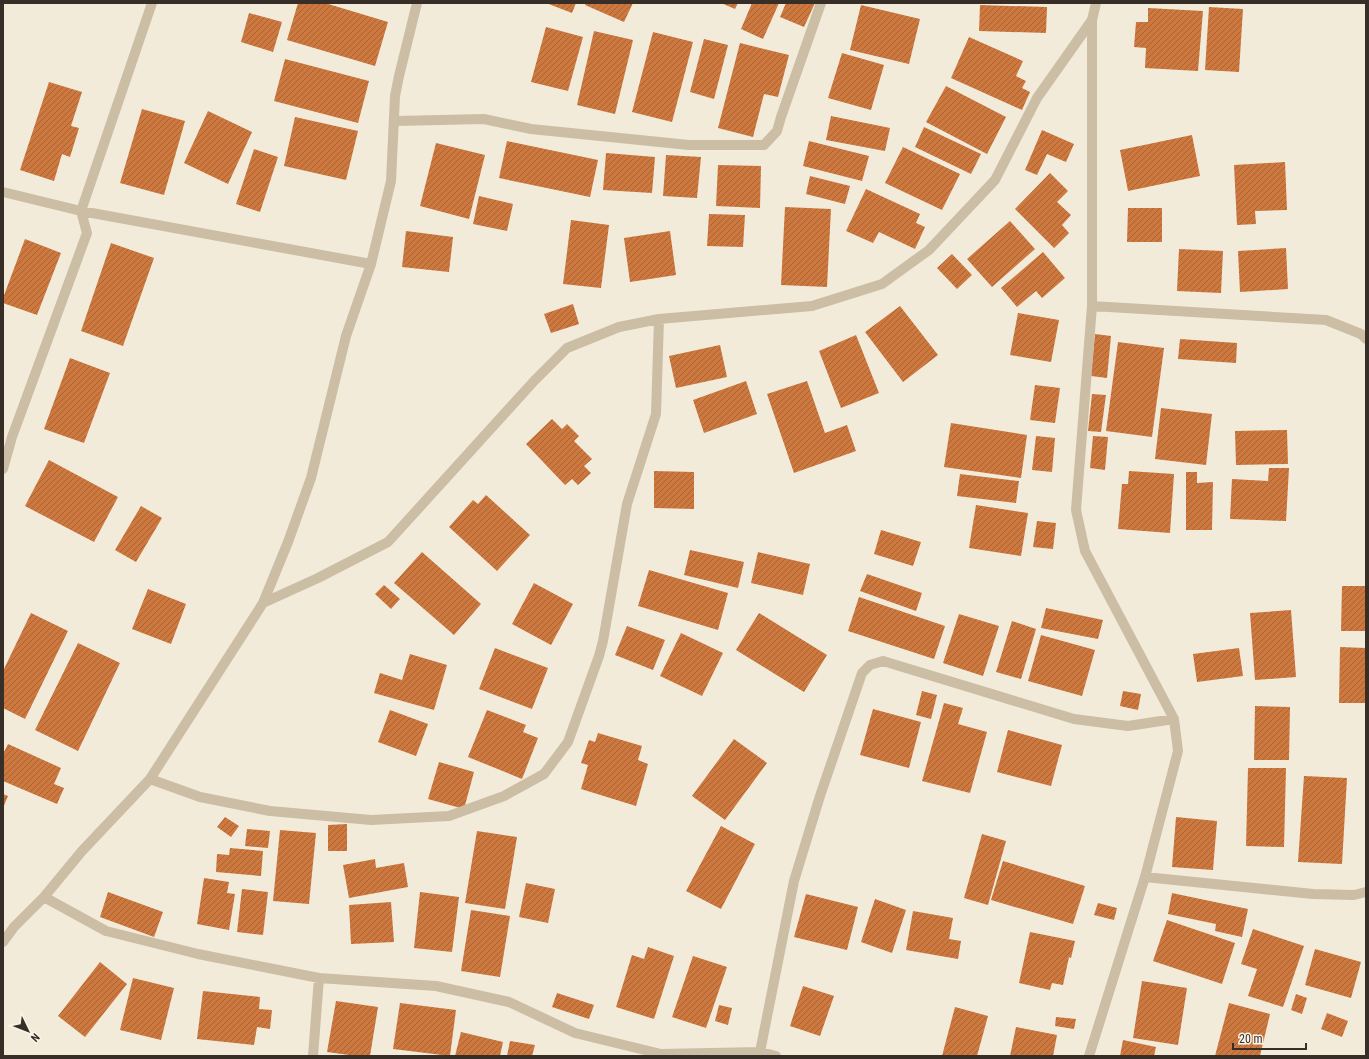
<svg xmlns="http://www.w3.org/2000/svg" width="1369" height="1059" font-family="'Roboto Condensed',sans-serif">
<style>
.building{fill:url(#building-hatch)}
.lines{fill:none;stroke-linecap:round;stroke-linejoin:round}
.minor{stroke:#ccbda5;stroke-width:10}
</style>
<defs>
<pattern id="building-hatch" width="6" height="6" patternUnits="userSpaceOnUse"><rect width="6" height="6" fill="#cd783e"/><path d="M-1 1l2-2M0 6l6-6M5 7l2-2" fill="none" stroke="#a76334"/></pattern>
</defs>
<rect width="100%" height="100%" fill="#f3ebda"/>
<path class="building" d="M298 3H325L388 22 375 66 287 40Z
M546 3H576L572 13Z
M586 3H633L624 22 585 5Z
M721 3H738L735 9Z
M752 3H779L763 39 741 29Z
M786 3H815L804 27 780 17Z
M861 5 920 19 909 64 850 50Z
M980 5 1047 7 1046 33 979 31Z
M1209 7 1243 9 1239 72 1205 70Z
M1148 8 1203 11 1198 71 1145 68 1146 48 1134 47 1136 22H1148Z
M249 13 282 22 273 52 241 42Z
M546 27 583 37 568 91 531 82Z
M594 31 633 40 615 114 577 105Z
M653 32 693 42 672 122 632 112Z
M969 37 1023 61 1016 76 1026 81 1022 88 1030 92 1022 110 951 78Z
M704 39 728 45 714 99 690 92Z
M740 43 789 55 778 97 764 94 753 137 718 128Z
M842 53 884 65 871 110 828 98Z
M285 59 369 81 358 123 274 101Z
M49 82 82 92 71 126 79 128 70 157 62 154 54 181 20 170Z
M946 86 1006 117 987 154 926 122Z
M142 109 185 121 164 195 120 183Z
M208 111 252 132 228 184 184 163Z
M831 116 890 128 885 151 826 140Z
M295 117 358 131 346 180 284 166Z
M924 127 981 154 971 174 915 147Z
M1042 130 1074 144 1066 162 1047 154 1037 175 1025 170Z
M1192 135 1200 176 1128 191 1120 150Z
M507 141 598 160 590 197 499 178Z
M809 141 869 156 862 181 803 166Z
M436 143 485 155 469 219 420 206Z
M903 147 960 174 942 210 885 183Z
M254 149 278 157 260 212 236 204Z
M606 153 655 157 652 193 603 190Z
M666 155 701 157 697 198 663 196Z
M1285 162 1287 210 1255 211 1256 224 1237 225 1234 165Z
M718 165 761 166 760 208 716 206Z
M1050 173 1068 191 1057 202 1071 215 1062 225 1069 233 1054 248 1015 209Z
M810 176 850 186 845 204 806 194Z
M866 189 920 214 916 223 925 227 915 249 879 232 873 243 846 231Z
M479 196 513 204 507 231 473 224Z
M785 207 831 209 827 287 781 285Z
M1128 208H1162V242H1127Z
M709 214 745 215 743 247 707 246Z
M571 220 609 225 601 288 563 284Z
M1010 221 1035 249 992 287 967 259Z
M406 231 453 237 449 272 402 267Z
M670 231 676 275 630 282 624 238Z
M25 239 61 253 37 315 3 303V298Z
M111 243 154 258 123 346 81 331Z
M1286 248 1288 289 1240 292 1238 251Z
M1179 249 1223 251 1221 293 1177 291Z
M1043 252 1065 278 1042 298 1036 291 1017 307 1001 288Z
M952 254 972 275 957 289 937 268Z
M573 304 579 324 551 333 544 314Z
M900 306 938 355 903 382 865 332Z
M1018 313 1059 320 1051 362 1010 355Z
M1095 334 1111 336 1107 378 1091 376Z
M856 335 879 393 841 408 819 351Z
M1180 339 1237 343 1236 363 1178 359Z
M1118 342 1164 348 1152 437 1106 431Z
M720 345 727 377 676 388 669 356Z
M70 358 110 373 84 443 44 429Z
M746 381 757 414 704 433 693 400Z
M807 381 825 433 847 425 856 451 794 473 767 394Z
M1035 385 1060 388 1055 423 1030 420Z
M1092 394 1106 395 1101 432 1088 431Z
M1161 408 1212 414 1206 465 1155 459Z
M552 419 562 429 567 424 579 436 574 441 592 459 584 466 591 473 578 485 572 479 565 485 526 444Z
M951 423 1027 435 1021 478 944 467Z
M1287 430 1288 464 1236 465 1235 431Z
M1036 436 1055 438 1052 472 1032 470Z
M1093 436 1108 437 1105 470 1090 468Z
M49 460 118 497 94 542 25 506Z
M1269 468H1289L1286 521 1230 519 1232 479 1268 481Z
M654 471 694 472V509L654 508Z
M1129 471 1174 474 1170 533 1118 529 1122 484H1128Z
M1186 472H1197V483L1213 482 1212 530H1186Z
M960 474 1019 481 1016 503 957 496Z
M486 495 530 535 497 571 449 527 473 500 478 504Z
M976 505 1028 513 1021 556 969 548Z
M141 506 162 518 136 562 115 550Z
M1037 521 1056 523 1053 549 1033 547Z
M881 530 921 542 913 566 874 554Z
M690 550 744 562 738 588 684 575Z
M422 552 481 604 454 635 394 583Z
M758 552 810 564 803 595 751 583Z
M649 570 728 593 718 630 638 606Z
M867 574 922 593 916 611 860 591Z
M534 583 573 604 551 645 512 624Z
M384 585 400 599 391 609 375 594Z
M1342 586H1366V631H1341Z
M148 589 186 604 171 644 132 629Z
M859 597 945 626 934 659 848 631Z
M1046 608 1103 620 1098 639 1041 628Z
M1291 610 1296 677 1255 680 1250 613Z
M31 613 68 631 25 719 3 708V671Z
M759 613 827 655 804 692 736 650Z
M959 614 999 626 983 676 943 663Z
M1012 621 1036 629 1021 679 996 672Z
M627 626 665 640 653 670 615 655Z
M681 633 723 653 702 696 660 676Z
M1041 635 1095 650 1082 696 1028 681Z
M78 643 120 663 78 751 35 730Z
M1340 647 1366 648V703H1339Z
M495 648 548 668 532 709 479 689Z
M1239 648 1243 676 1197 682 1193 654Z
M410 654 447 665 434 710 374 693 380 673 402 680Z
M922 691 937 695 931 719 916 715Z
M1123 691 1141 694 1138 710 1120 706Z
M944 703 963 708 958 724 987 732 970 793 922 781Z
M1255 706 1290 707 1289 760H1254Z
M873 709 921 722 909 768 860 755Z
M390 710 428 724 416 756 378 742Z
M487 710 526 725 523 732 538 738 522 779 468 757Z
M1008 730 1062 745 1051 786 997 772Z
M598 733 642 746 638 760 648 764 636 806 581 789 588 765 581 763 589 740 595 742Z
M734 739 767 763 725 820 692 796Z
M8 744 61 768 54 784 64 788 57 804 3 781V754Z
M439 762 474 772 464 809 428 799Z
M1248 768H1286L1284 847 1246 846Z
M1304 776 1347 778 1342 864 1298 862Z
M3 794 8 796 3 808Z
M225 817 239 826 231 837 217 827Z
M1176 817 1217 821 1213 870 1172 867Z
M347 824V851H328V825Z
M721 826 755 844 721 909 686 891Z
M247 829 270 831 268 848 245 846Z
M280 830 316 833 309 904 273 901Z
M477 831 517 837 505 909 465 903Z
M982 834 1006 841 988 905 964 898Z
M230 848 263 851 261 876 216 872 217 854 229 855Z
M375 859 376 868 404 863 408 887 349 898 343 865Z
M1003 861 1085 886 1073 924 991 900Z
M204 878 229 882 227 893 235 894 229 930 197 924Z
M526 883 555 889 548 923 519 917Z
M242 889 268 892 263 935 237 932Z
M108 892 163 912 154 937 100 917Z
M420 892 459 897 452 952 414 948Z
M1172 893 1248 909 1242 937 1215 931 1216 924 1168 914Z
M806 894 858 907 847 950 794 937Z
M875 899 906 910 892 953 861 942Z
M391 902 394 942 351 944 349 905Z
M1098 903 1117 908 1114 920 1094 915Z
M471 910 510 916 500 977 461 971Z
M913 911 953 918 949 939 961 941 958 959 906 950Z
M1167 920 1235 943 1222 984 1153 961Z
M1253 929 1304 946 1283 1007 1248 996 1257 969 1241 964Z
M1030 932 1075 941 1071 958 1069 957 1063 985 1052 983 1050 990 1019 983Z
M648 947 674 956 654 1019 616 1007 632 955 644 959Z
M1315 949 1361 962 1351 998 1305 985Z
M693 956 727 967 706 1028 672 1017Z
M100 962 127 984 85 1037 58 1016Z
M133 978 174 988 161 1040 120 1030Z
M1142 981 1187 988 1178 1045 1133 1038Z
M803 986 834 996 820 1036 790 1026Z
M203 991 260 997 259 1009 272 1010 270 1029 257 1027 254 1045 197 1039Z
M557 993 594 1005 589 1019 552 1007Z
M1296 994 1307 998 1302 1014 1291 1010Z
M336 1001 378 1007 370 1056H348L349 1055 327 1052Z
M400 1003 456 1010 450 1056 393 1049Z
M1229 1003 1270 1014 1260 1056H1215Z
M719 1005 732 1008 728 1025 715 1021Z
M955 1007 988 1016 977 1056H942Z
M1327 1013 1348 1021 1342 1037 1321 1029Z
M1056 1017 1076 1019 1074 1029 1055 1026Z
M1016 1027 1057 1035 1053 1056H1010Z
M461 1032 503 1042 500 1056H455Z
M1123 1040 1156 1047 1154 1056H1120Z
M510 1041 535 1045 532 1056H507Z"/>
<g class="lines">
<path class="minor" d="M395 121 484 119 531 129 689 145H764L777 131 781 117 821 3
M3 192 81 211 371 264
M1092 306 1326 320 1361 334 1366 339
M3 469 12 437 87 233 81 211 152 3
M263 603 288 542 311 478 346 336 371 264 391 181 395 96 399 76 417 3
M150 779 200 797 270 811 371 820 449 816 504 796 544 774 568 742 599 656 603 641 627 504 656 414 659 319
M1145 877 1313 894 1354 895 1366 892
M44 897 106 931 198 954 319 978 436 986 509 1002 575 1033 661 1054 760 1052 776 1056
M3 942 14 927 44 897 82 851 150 779 263 603 318 578 388 542 535 380 567 348 619 327 659 319 812 306 882 284 929 250 995 180 1037 98 1092 20
M760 1052 794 881 820 796 862 673 870 665 883 661 1074 719 1128 726 1174 719
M313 1056 319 978
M1089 1056 1145 877 1178 751 1174 719 1085 551 1076 510 1092 306V20L1096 3"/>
</g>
<rect width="1369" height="1059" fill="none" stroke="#372f27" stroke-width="8"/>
<g transform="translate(28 1031) rotate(133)" stroke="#faf4e7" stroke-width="3" paint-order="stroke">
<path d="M0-3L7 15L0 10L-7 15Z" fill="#372f27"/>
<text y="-6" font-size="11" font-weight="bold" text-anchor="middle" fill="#372f27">N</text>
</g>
<path d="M1233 1043v6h73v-6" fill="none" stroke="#372f27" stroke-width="2"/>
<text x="1239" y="1043" font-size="12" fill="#372f27" stroke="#faf4e7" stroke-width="3" paint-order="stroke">20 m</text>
</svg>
